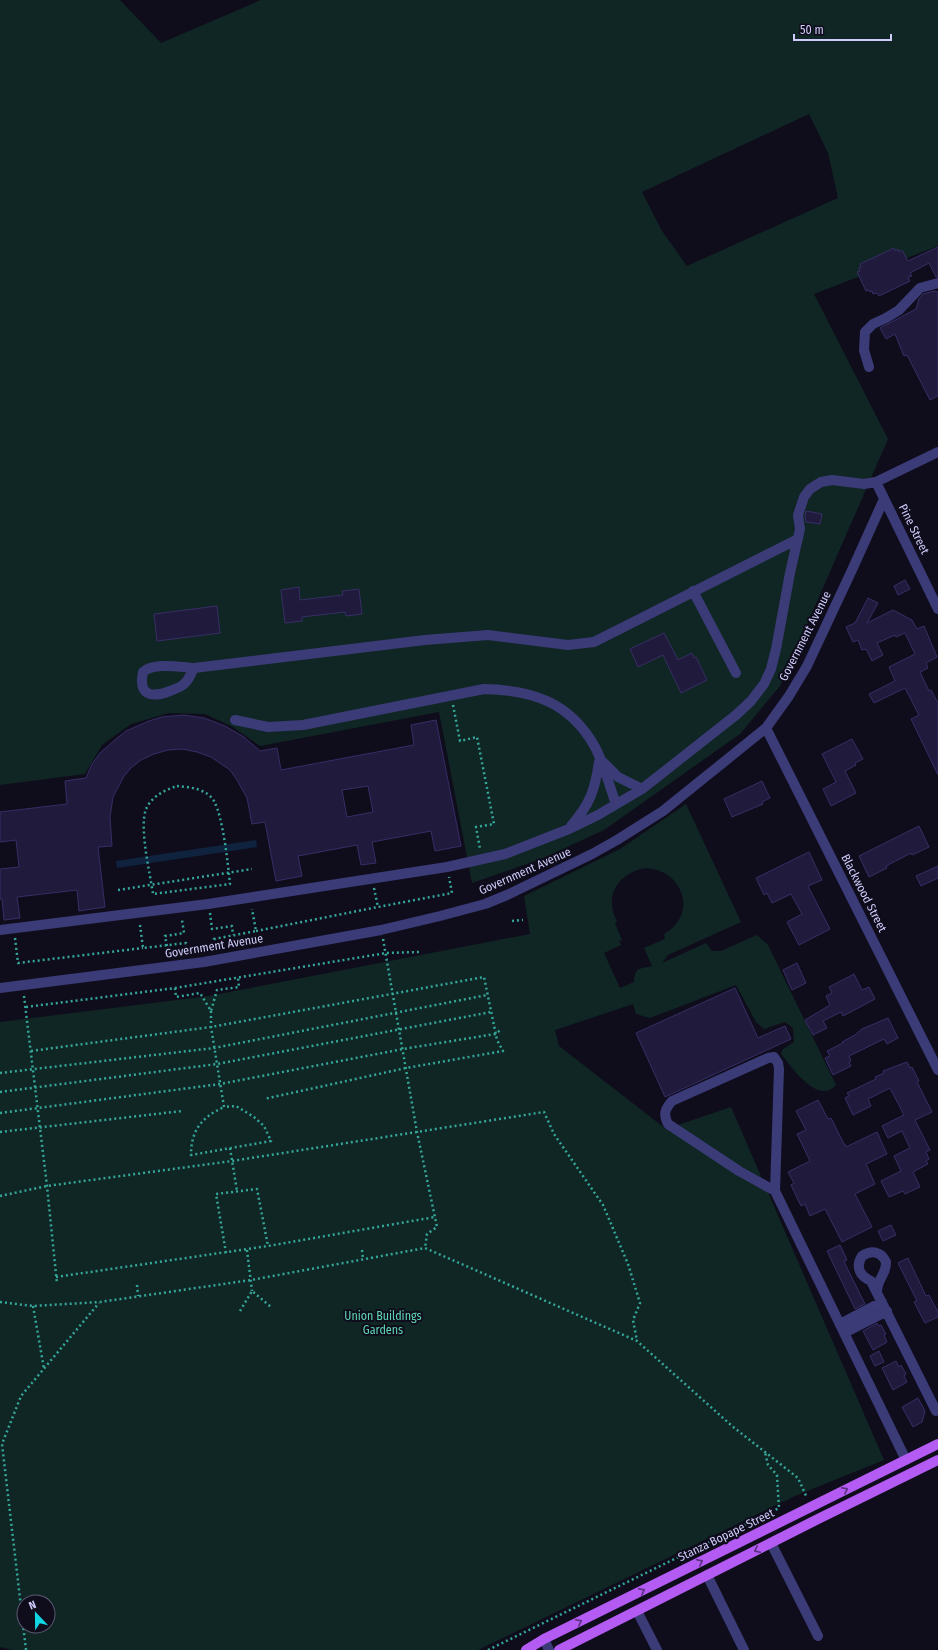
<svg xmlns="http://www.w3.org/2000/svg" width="938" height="1650" font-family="'Fira Sans Condensed',sans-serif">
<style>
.green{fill:#102624;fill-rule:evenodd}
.water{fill:#0f233e}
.building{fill:#201a3c;stroke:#372e66;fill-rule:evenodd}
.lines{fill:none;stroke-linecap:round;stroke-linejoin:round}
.path{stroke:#35a69a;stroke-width:2.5;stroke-dasharray:2 3;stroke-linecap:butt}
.minor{stroke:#3b3b78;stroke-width:10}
.major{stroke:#b45bf3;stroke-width:10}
.oneway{stroke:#59307d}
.labels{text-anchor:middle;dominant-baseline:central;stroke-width:4;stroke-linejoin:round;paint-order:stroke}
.street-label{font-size:12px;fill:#cfccfb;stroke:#0f0d1c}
.park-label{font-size:12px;fill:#5ed5b2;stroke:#0f0d1c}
</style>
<rect width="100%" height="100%" fill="#0f0d1c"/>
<path class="green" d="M0 0H120L161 43 261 0H938V246L814 294 888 439 780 686 740 734 604 830 541 859 472 883 439 712 260 746 233 727 205 714 169 713 131 724 102 745 85 774 0 785ZM809 114 828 153 838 198 687 266 662 231 642 192Z
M686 804 741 922 668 955 662 963 706 943 712 951H721L757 935 768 945 836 1085C818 1106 792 1067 781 1054L782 1050 794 1042 793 1028 785 1022 764 1029 756 1022 736 985 650 1018 636 1014 633 1004 555 1030 559 1046 666 1129 731 1107 884 1460 795 1496 478 1650H13L0 1647V1022L209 996 530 934 524 896 620 849ZM646 868C684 870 698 915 664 934L665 939 644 948 652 966C639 969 635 967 634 982L620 988 604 953 621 945 619 941 622 940 615 923 617 921C603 896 619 872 646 868ZM24 1602H48V1626H24Z"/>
<path class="water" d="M256 840 257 847 117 868 116 861Z"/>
<path class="building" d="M938 247V277H936L929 263 910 273 912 276 908 277 910 281 879 296 877 293 873 294 872 291 870 292 868 290 866 291 857 272 860 271 859 268 861 267 860 264 894 248 895 251 898 249 899 252 902 250 908 261Z
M934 291 938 292V396L930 400 907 355 904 356 895 334 886 339 880 328 916 309 919 299 923 294Z
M806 511 822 514 820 524 806 522 805 516Z
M905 580 910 589 898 595 894 586Z
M299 587 300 600 343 595 342 591 359 589 362 614 346 616 345 612 302 617V621L285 623 281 590Z
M868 598 878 603 867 623 893 610 912 620 917 629 924 626 937 657 926 663 928 668 920 672 929 691 931 690 938 703V775L911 719 919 715 905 688 874 703 869 694 895 681 889 667 915 654 905 633 896 637 895 635 877 643 883 655 872 661 866 649 862 650 858 640 853 642 846 627 855 623Z
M217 606 220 633 157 641 154 614Z
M664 633 678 660 692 653 694 658 696 657 707 680 681 693 663 655 638 667 630 649Z
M184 715 204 718 225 726 244 737 260 751 277 748 281 770 414 745 411 725 436 720 461 846 435 851 431 831 372 842 376 863 361 865 357 845 298 856 302 876 276 881 265 822 252 824 247 798 237 780 230 770 211 757 197 752 182 749 168 750 154 754 141 760 131 768 124 776 113 797 110 817 112 846 98 847 105 907 79 911 77 890 17 897 20 918 4 920 2 899H0V869L19 867 16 840 0 842V812L67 804 65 781 86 778 92 764 100 753 116 739 126 731 149 721 162 717ZM368 786 373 812 347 817 342 790Z
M852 739 863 759 855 763 856 765 845 771 856 793 831 806 823 789 836 782 822 754Z
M762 781 770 798 762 802 763 804 732 817 724 799Z
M919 826 929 847 912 855 911 853 886 866 887 868 869 877 859 856Z
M809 852 822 880 808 886 830 929 799 945 787 922 802 914 791 894 772 903 767 893 764 895 756 878Z
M938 866V878L921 886 916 876Z
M797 963 806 983 792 990 783 970Z
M854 974 862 990 869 987 875 999 843 1016 841 1012 823 1021 827 1028 813 1035 805 1020 830 1005 826 996 832 993 829 987Z
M735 988 758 1038 785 1026 791 1039 665 1097 636 1033Z
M888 1018 898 1038 887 1044 884 1039 849 1056 851 1061 849 1062 851 1066 833 1075 825 1058 830 1056 827 1051 843 1043 842 1042 855 1035 862 1029Z
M907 1062 910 1068 912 1067 919 1081 917 1082 932 1112 915 1120 930 1150 926 1152 929 1159 926 1161 928 1164 913 1172 920 1187 905 1194 903 1191 889 1197 881 1181 901 1171 894 1156 910 1148 902 1131 888 1138 882 1126 904 1115 890 1088 868 1099 871 1106 853 1115 845 1098 849 1096 847 1093 876 1079 875 1077 884 1073 883 1071Z
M818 1100 828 1119 831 1118 844 1144H845L846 1147 877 1132 887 1154 866 1164 875 1184 855 1194 872 1227 842 1242 825 1209 810 1216 805 1204 801 1206 791 1185 794 1183 788 1172 810 1161 797 1134 806 1130 796 1111Z
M891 1225 896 1235 883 1241 878 1231Z
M840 1245 847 1260 844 1261 847 1268 865 1304 855 1309 827 1251Z
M908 1258 926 1296 929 1295 938 1312V1317L925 1323 914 1302 917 1301 898 1263Z
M877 1323 879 1326 881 1325 886 1334 884 1335 887 1342 873 1350 863 1331Z
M879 1351 884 1362 875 1366 870 1356Z
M896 1361 899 1367 901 1365 906 1374 904 1376 907 1382 893 1390 882 1368Z
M918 1398 925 1411 922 1422 913 1427 902 1407Z"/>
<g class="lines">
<path class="path" d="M453 705 460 741 477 737 494 824 476 827 480 849
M177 786C190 787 207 789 214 801 223 817 228 864 230 884L153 894C150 873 139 828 146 809 152 796 165 790 177 786Z
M374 888 378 907 452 893 449 877
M118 890 252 869
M210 913 212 929 232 926 233 935
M512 921 523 920
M140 925 143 948 186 943 187 948H202L215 944 214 939 256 931 252 909
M256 931 378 907
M15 938 18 963 143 948
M383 939 417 1132 437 1227 427 1234 425 1248
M167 946 165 936 184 933 182 920
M175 988 176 997 200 993 211 1011 217 990 239 987 238 978
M24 996 47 1186 57 1284
M26 1007 175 988 386 953 419 952
M211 1011V1027L224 1107 236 1106 254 1117 264 1126 271 1141 191 1155C191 1130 202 1117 224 1107
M31 1051 211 1027 484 977 497 1040 503 1051 406 1068 264 1099
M0 1073 214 1048 487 995
M0 1092 217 1064 491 1012
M0 1113 220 1084 403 1049 495 1034 502 1029
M0 1132 182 1111
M230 1148 237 1191
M0 1196 47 1186 232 1161 544 1112 554 1134 603 1205 628 1264 640 1303 633 1320 637 1341
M247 1250 252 1291
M362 1250 363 1259
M226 1253 216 1194 257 1189 268 1246
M56 1277 268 1246 435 1217
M137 1285 138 1296
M0 1302 33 1306 100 1302 251 1280 425 1248 637 1341 732 1426 798 1478 807 1498
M33 1306 44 1369
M240 1311 252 1291 271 1307
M26 1650 2 1444 21 1396 99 1303
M488 1650 779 1508 777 1475 768 1465 765 1452"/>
<path class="minor" d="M869 367 864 350 865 332 873 324 886 318 899 310 920 288 938 283
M876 482 938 609
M693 591 736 673
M194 668C191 673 189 680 184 684 181 687 175 689 170 691 152 698 138 696 143 672 153 662 180 667 194 668L425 640 488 635 568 645 594 642 798 539
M235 720 268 727 303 725 484 689C532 690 570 702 595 747 604 764 609 785 616 804
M766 728 938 1070
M603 762 618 777 642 789
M571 826C590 804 595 790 599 762
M0 930 208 904 447 867 505 854 569 829 598 815 642 789 656 778 736 715 751 701 764 684 771 669 776 649 790 573 800 529 798 515 804 497 810 489 821 482 832 480 864 484 876 482 938 452
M0 988 204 962 381 930 440 916 485 904 507 895 592 854 617 840 663 811 766 728 789 696 807 666 852 570 884 499
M775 1191 739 1171 668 1124C663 1114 665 1109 672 1101L768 1058 774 1057 778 1063 779 1069 775 1191 906 1460
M877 1293C876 1280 887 1274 886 1262 881 1251 871 1250 862 1256 855 1267 860 1276 871 1281L936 1411
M840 1324 882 1302
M844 1333 887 1311
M771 1543 818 1636
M707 1575 744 1650
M637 1611 657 1650
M544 1639 549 1650"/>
<path class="major" d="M526 1650 544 1639 938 1444
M559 1650 816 1520 938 1460"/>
</g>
<defs><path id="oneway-chevron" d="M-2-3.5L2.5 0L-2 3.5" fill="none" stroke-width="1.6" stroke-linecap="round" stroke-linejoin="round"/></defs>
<g class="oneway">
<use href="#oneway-chevron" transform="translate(845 1490) rotate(-27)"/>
<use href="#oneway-chevron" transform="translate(757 1550) rotate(153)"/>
<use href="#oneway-chevron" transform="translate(700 1562) rotate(-26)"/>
<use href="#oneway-chevron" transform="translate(642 1591) rotate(-27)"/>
<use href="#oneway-chevron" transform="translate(579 1622) rotate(-26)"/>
</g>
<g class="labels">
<g class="street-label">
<text transform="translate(914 529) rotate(64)">Pine Street</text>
<text transform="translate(805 636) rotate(-63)">Government Avenue</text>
<text transform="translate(525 871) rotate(-24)">Government Avenue</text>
<text transform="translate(864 893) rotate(63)">Blackwood Street</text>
<text transform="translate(214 946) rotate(-9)">Government Avenue</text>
<text transform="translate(726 1535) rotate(-26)">Stanza Bopape Street</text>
</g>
<g class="park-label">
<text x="383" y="1316">Union Buildings<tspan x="383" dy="14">Gardens</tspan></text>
</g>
</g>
<g transform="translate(36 1614) rotate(338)"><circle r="19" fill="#0f0d1c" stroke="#5c5975"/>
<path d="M0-3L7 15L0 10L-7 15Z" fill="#10d6e3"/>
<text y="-6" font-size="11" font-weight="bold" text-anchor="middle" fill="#cfccfb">N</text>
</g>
<path d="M794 34v6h97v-6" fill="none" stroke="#cfccfb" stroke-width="2"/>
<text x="800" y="34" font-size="12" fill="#cfccfb" stroke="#0f0d1c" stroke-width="3" paint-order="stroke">50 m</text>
</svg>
